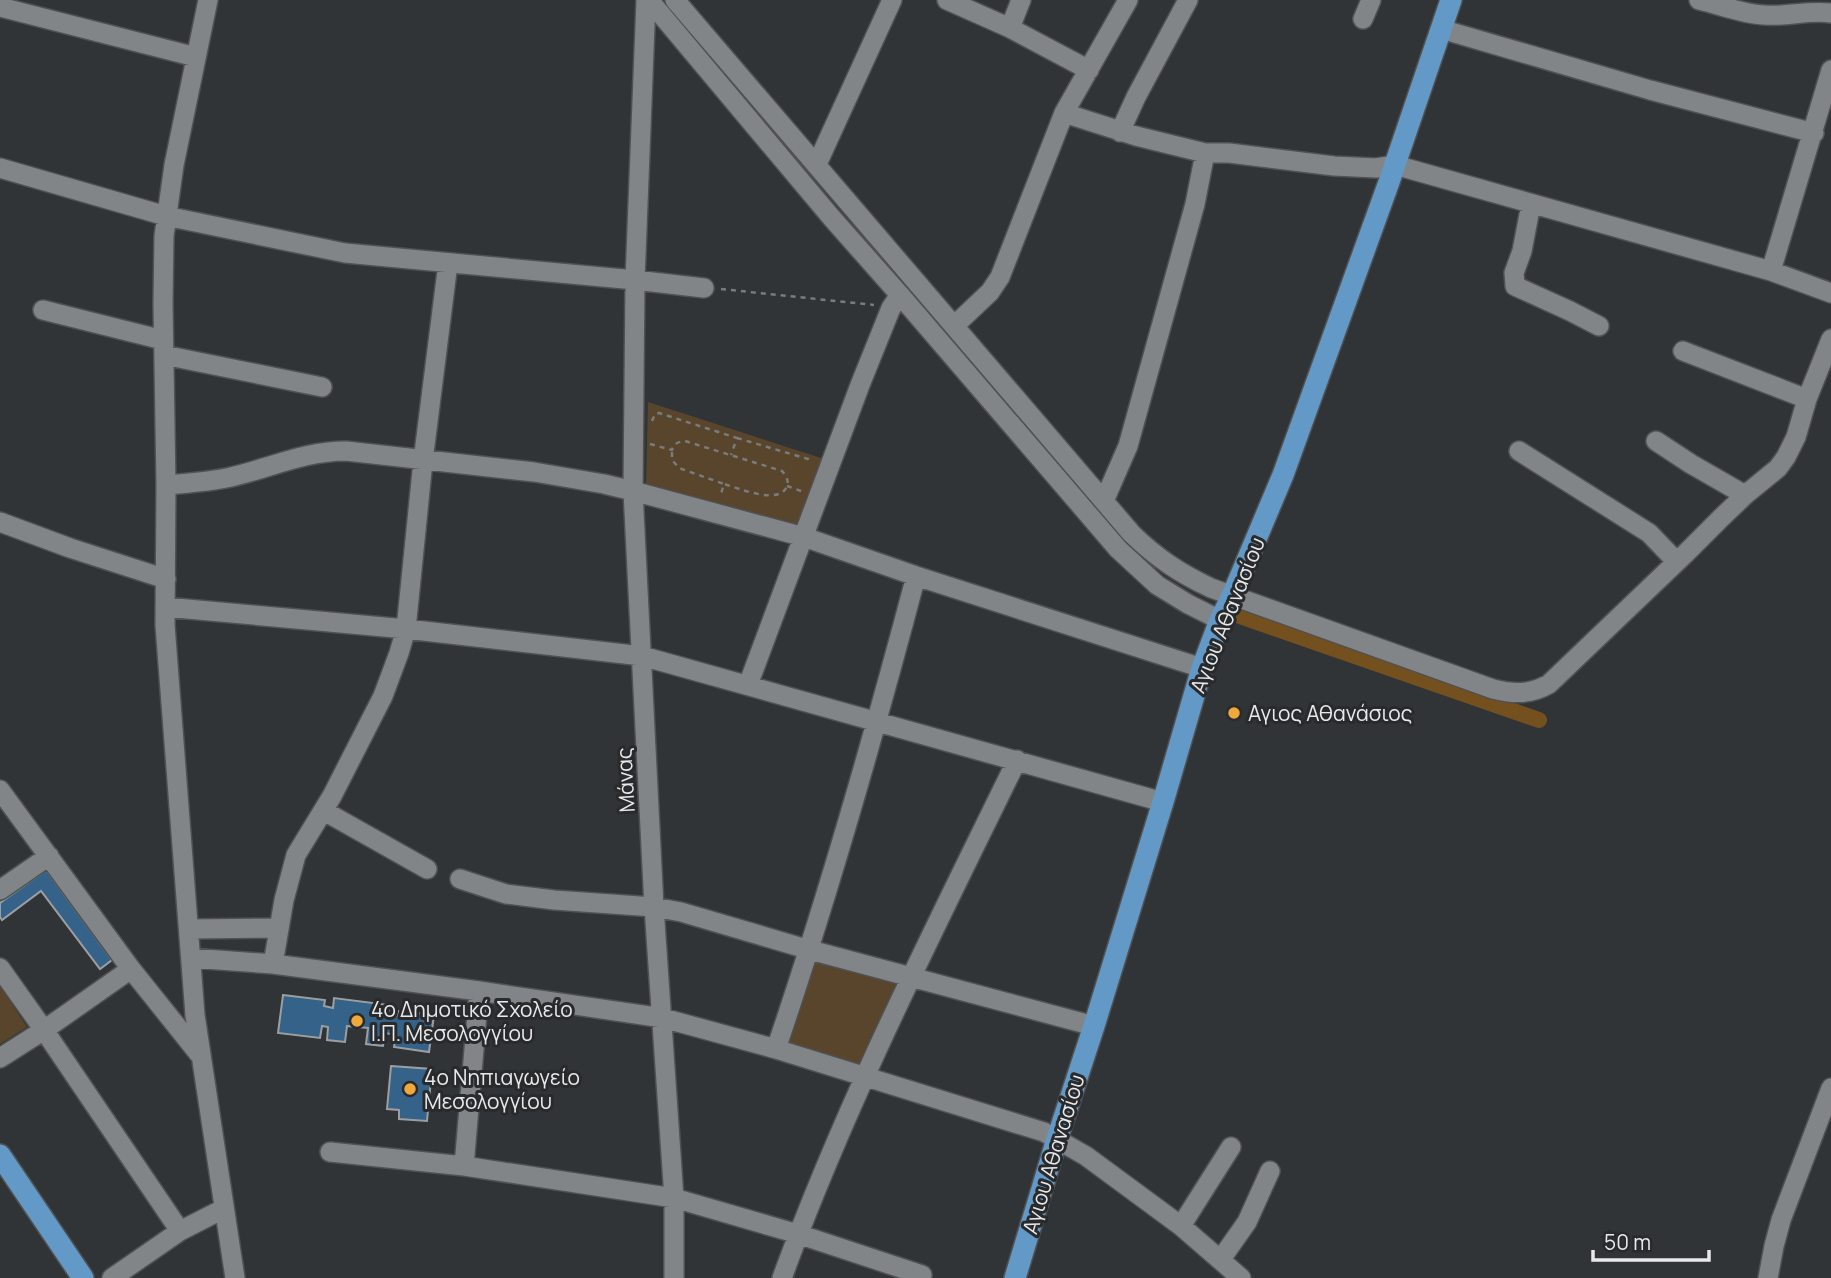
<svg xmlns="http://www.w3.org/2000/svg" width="1831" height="1278" font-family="Manrope,sans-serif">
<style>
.green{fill:#59452b}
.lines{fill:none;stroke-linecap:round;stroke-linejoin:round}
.canal{stroke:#73501e;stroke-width:16}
.building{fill:#356289;stroke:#9c9fa2;stroke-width:2}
.minor-casing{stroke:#4f5153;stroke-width:22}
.major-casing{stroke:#4f5153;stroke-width:24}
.path{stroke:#797b7d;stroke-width:2.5;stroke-dasharray:5 5;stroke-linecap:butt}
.minor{stroke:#828588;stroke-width:19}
.major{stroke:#6299c6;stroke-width:21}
.poi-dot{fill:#eea83c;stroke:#282a2c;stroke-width:2.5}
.labels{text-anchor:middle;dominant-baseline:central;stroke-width:6;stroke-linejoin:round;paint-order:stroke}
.street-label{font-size:21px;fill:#e7e9eb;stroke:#282a2c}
.poi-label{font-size:21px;fill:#e7e9eb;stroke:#282a2c;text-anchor:start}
</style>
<rect width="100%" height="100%" fill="#313436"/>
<path class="green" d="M648 402 824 459 798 529 646 484Z
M808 956 903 981 863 1065 782 1041Z
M0 986 27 1027 0 1044Z"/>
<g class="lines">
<path class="canal" d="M1237 615 1539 720"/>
</g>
<path class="building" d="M46 870 112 960 100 969 41 891 2 920 0 917V903Z
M283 995 325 1000 324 1006 333 1008 334 998 389 1005 388 1015 398 1016V1011L434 1015 429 1052 394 1047 396 1035 385 1033 383 1046 366 1044 368 1028 347 1026 345 1042 327 1040 328 1027 322 1026 320 1038 278 1033Z
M391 1066 432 1069 427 1121 399 1119V1110L387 1109Z"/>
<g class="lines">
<g class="minor-casing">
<path id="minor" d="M208 0 174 165 164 236 163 304 166 485 165 625 195 1015 235 1278
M646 0 635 280 633 491 654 907 674 1198V1278
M649 0 831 217 900 295
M675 0 1132 534C1157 558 1179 573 1211 588L1493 689C1513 694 1530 695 1549 684L1686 553 1721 518 1745 495 1778 468 1786 457 1796 437 1807 399 1831 339
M947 0 1010 28 1089 70
M1699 0C1721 5 1742 14 1764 15 1788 17 1807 10 1831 13
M0 7 196 57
M1363 19 1371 0
M1010 28 1021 0
M1441 29 1650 90 1814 133
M1064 113 1136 136 1205 153H1229L1334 166 1376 168 1395 165 1771 271 1831 293
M1120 132 1136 97 1188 0
M817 164 892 0
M0 168 166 216 345 253 635 280 704 288
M1531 204 1522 251 1514 273 1515 286 1570 311 1599 326
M1771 271 1831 70
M43 310 163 340
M954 326 990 292 1000 277 1064 113 1128 0
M1683 351 1807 399
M164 355 322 387
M1656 441 1691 464 1745 495
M1519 451 1649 533 1676 561
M166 485C188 483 209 482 231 477 270 468 305 451 346 451L534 472 604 484 633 491 804 537 916 576 1202 668
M1104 501 1128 446 1195 204 1205 153
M0 522 70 548 166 579
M165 607 406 629 642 656 1163 802
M748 685 860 385 891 308 900 295 1118 549 1157 585 1188 604 1220 620
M0 790 131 969 199 1054
M324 811 427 869
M460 879 506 894 554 900 654 907 681 912 810 950 1094 1026
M0 890 49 856
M189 929 279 928
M191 958 273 964 479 991 663 1018 776 1049 1044 1132 1086 1156 1181 1226 1241 1278
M273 964 284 900 296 855 332 796 383 696 399 653 406 629 423 461 448 263
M0 968 44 1030 180 1231
M776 1049C829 893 874 735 916 576
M0 1058 44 1030 131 969
M330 1152 464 1166 674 1198 798 1234 922 1275
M464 1166 479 991
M1181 1226 1231 1147
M1221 1259 1247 1222 1270 1171
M112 1278 180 1231 223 1209
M782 1278C847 1100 934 930 1017 760
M1768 1278 1774 1246 1781 1220 1831 1088"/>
</g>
<g class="major-casing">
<path id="major" d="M0 1155 83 1278
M1015 1278 1057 1139 1094 1026 1163 802 1202 668 1220 620 1232 596 1283 475 1389 182 1451 0"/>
</g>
<path class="path" d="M721 289 874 305
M652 421 655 414 659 413 737 438 731 455
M737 438 808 459 812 462
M650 444 672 450C674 443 678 442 685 441L782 471C786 475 789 481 787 486 780 506 738 488 724 484L720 497
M672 452V460L679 468 724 484
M787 486 804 492"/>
<use href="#minor" class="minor"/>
<use href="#major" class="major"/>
</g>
<g class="poi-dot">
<circle cx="1234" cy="713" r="7"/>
<circle cx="357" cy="1021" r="7"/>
<circle cx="410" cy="1089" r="7"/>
</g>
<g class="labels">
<g class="street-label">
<text transform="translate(1227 615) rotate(-68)">Αγιου Αθανασίου</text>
<text transform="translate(625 780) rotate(-93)">Μάνας</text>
<text transform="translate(1053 1154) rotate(-73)">Αγιου Αθανασίου</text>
</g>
<g class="poi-label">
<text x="1248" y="713">Αγιος Αθανάσιος</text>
<text x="371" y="1009">4ο Δημοτικό Σχολείο<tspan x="371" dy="24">Ι.Π. Μεσολογγίου</tspan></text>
<text x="424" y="1077">4ο Νηπιαγωγείο<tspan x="424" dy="24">Μεσολογγίου</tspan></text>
</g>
</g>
<path d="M1593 1250v10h116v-10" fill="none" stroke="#e7e9eb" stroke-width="3.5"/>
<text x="1604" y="1250" font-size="21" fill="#e7e9eb" stroke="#282a2c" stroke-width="5" paint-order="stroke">50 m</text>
</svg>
